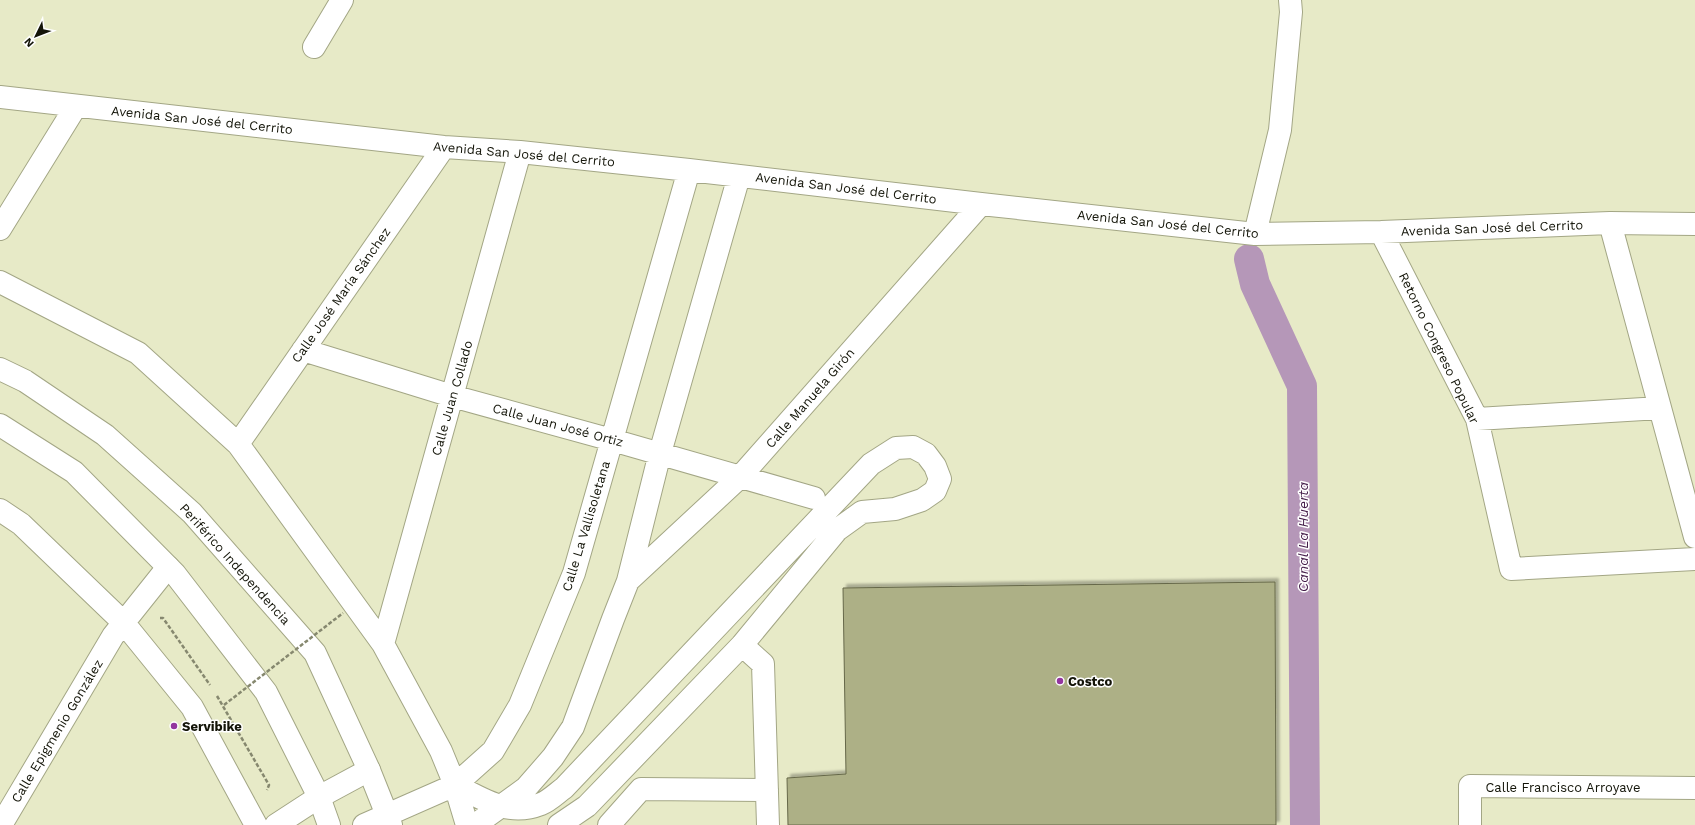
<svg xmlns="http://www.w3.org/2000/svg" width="1695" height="825" font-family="'Work Sans',sans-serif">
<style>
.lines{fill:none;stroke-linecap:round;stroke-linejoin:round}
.canal{stroke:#b597b8;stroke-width:30}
.building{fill:#adb086;stroke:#666849;filter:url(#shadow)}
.minor-casing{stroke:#a3a685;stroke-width:24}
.highway-casing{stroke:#a3a685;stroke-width:24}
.path{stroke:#86886f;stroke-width:2.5;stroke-dasharray:4 2;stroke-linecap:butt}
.minor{stroke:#fff;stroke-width:22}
.highway{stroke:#fff;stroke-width:22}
.path-bridge{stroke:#86886f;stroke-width:2.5;stroke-dasharray:4 2;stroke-linecap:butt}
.poi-dot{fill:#93359f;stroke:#fff;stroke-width:1.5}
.labels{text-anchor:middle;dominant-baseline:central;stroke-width:3;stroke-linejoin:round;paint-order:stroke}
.street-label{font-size:13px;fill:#131408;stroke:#fff}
.poi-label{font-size:13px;font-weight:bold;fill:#131408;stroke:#fff;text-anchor:start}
.water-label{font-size:14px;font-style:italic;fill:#441d49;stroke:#fff}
</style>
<defs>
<filter id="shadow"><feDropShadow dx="3.5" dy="-3.5" stdDeviation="1" flood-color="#0004"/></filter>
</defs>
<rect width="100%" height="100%" fill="#e7eac7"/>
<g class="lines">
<path class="canal" d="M1249 259 1255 284 1302 386 1305 825"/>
</g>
<path class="building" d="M1275 582 1276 825H788L787 778 846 774 843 588Z"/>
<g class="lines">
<g class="minor-casing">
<path id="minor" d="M314 47 342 0
M0 97 444 147 520 152 689 170 981 204 1255 234 1381 232 1610 223 1695 224
M1610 223 1695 537
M0 229 76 106
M1381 232 1477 419 1511 569 1695 559
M1255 234 1280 130 1291 12 1290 0
M0 282 138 353 238 444 383 644 441 751 455 785 467 825
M303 350 452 396 612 440 814 498
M1477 419 1660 408
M238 444 444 147
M0 510 21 524 123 622 192 707 256 825
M628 581 740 477 981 204
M383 644 520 152
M742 645 763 664 768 825
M455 785C483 799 508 817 541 804 549 801 557 793 564 788L871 464 896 448 913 447 926 454 935 466 940 479 935 491 922 500 895 509 862 512 837 530 742 645 587 806 559 825
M1 825 113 636 168 567
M276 825 319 797 369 770
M364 825 455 785 493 751 520 705 574 573 689 170
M475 825 526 788 553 757 573 727 613 619 628 581 660 453 739 176
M609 825 641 789 767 790
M1470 825V786L1695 788"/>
</g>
<g class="highway-casing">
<path id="highway" d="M0 369 25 381 105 435 192 513 315 653 369 770 391 825
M0 425 74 472 175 574 266 692 319 797 329 825"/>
</g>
<path class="path" d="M160 618H163L210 685
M217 696 269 785 267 790"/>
<use href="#minor" class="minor"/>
<use href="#highway" class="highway"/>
<path class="path-bridge" d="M224 705 343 613"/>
</g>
<g class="poi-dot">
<circle cx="1060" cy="681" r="4"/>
<circle cx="174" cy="726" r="4"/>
</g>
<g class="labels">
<g class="street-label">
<text transform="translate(202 120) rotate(6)">Avenida San José del Cerrito</text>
<text transform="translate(524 154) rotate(5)">Avenida San José del Cerrito</text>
<text transform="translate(846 188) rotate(7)">Avenida San José del Cerrito</text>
<text transform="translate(1168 224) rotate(6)">Avenida San José del Cerrito</text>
<text transform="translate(1492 228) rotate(-2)">Avenida San José del Cerrito</text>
<text transform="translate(341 295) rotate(-55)">Calle José María Sánchez</text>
<text transform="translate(1439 348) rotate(64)">Retorno Congreso Popular</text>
<text transform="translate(452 398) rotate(-74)">Calle Juan Collado</text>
<text transform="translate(810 398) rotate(-49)">Calle Manuela Girón</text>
<text transform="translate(558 425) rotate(15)">Calle Juan José Ortiz</text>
<text transform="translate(586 526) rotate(-73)">Calle La Vallisoletana</text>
<text transform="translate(235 564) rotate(48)">Periférico Independencia</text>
<text transform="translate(57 731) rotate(-59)">Calle Epigmenio González</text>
<text x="1563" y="787">Calle Francisco Arroyave</text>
</g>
<g class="poi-label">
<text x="1068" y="681">Costco</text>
<text x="182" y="726">Servibike</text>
</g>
<g class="water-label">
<text transform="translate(1303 537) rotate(-90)">Canal La Huerta</text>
</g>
</g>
<g transform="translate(36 36) rotate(227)" stroke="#ffffff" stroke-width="3" paint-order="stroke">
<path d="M0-3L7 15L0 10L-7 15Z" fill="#131408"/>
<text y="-6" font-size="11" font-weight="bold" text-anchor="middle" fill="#131408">N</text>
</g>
</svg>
